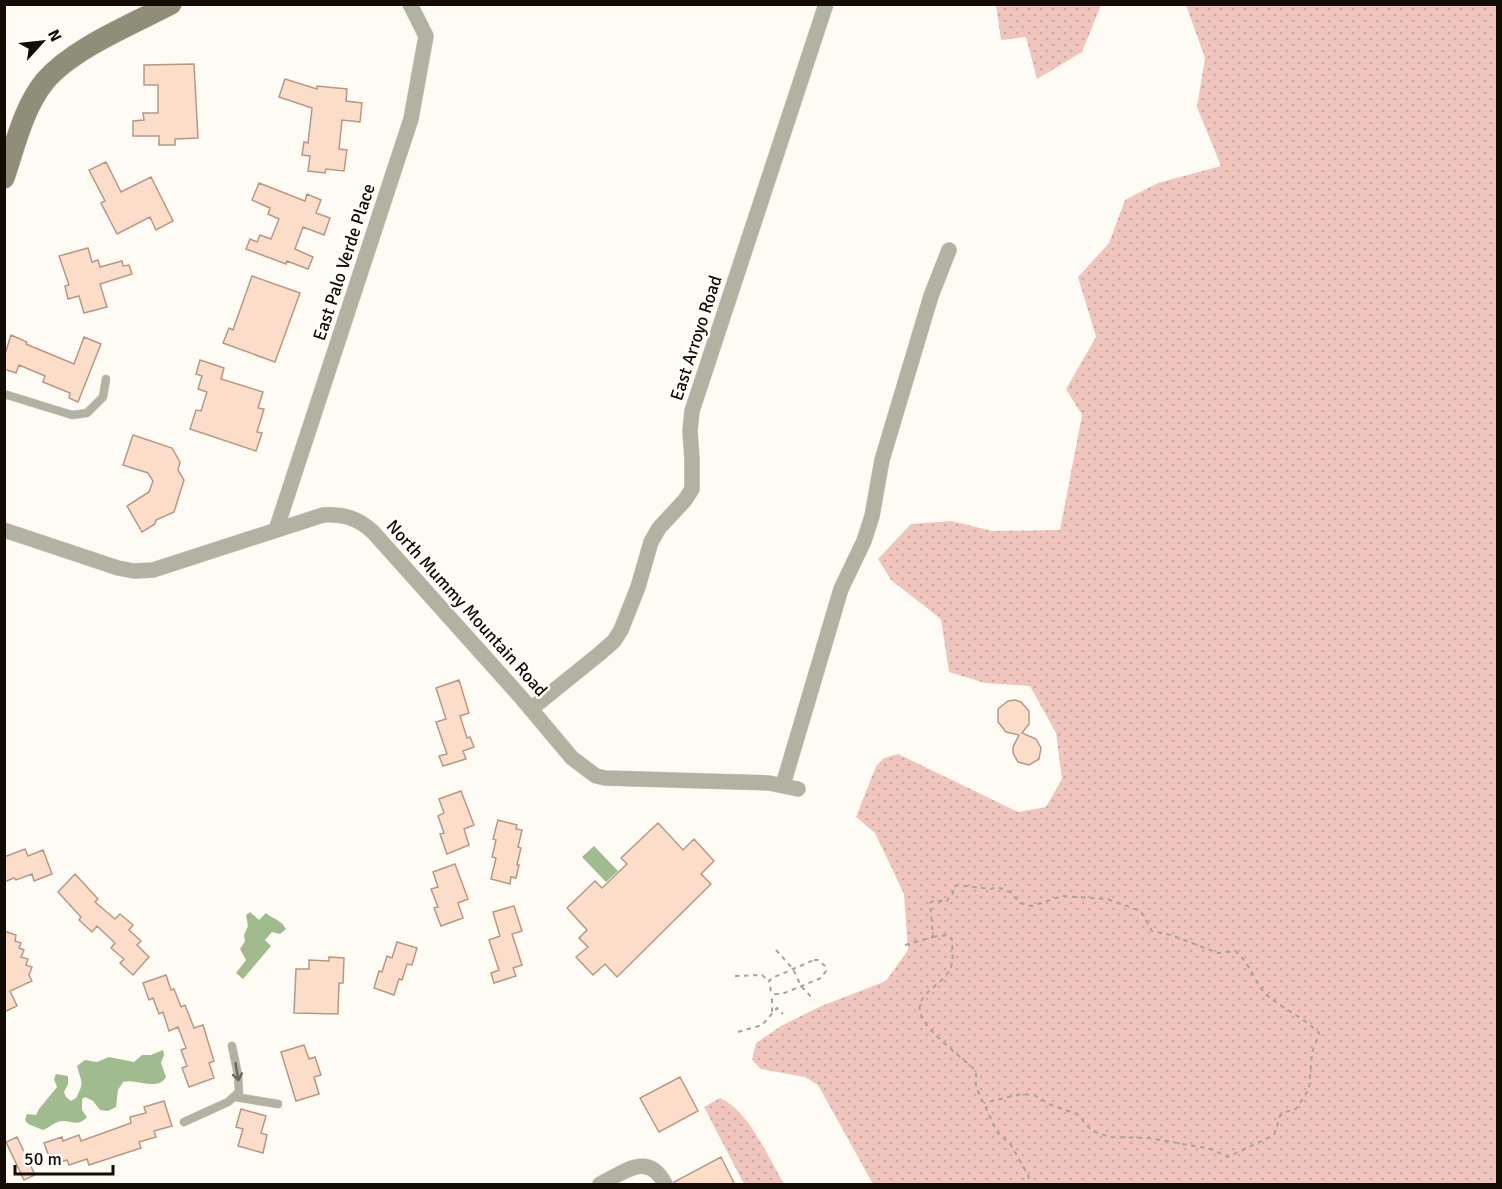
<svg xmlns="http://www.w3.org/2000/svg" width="1502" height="1189" font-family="Signika,sans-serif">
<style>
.green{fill:url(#green-dots)}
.water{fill:#a0bc8e}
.building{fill:#fbddc9;stroke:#b69984;stroke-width:1.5}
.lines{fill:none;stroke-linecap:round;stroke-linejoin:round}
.lane-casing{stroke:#d8d4cd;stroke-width:9}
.street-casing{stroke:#d8d4cd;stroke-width:16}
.secondary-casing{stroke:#d8d4cd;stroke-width:22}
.path{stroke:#a8a49d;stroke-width:2;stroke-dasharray:4.5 4.5;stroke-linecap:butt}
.lane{stroke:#b2b2a3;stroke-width:8}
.street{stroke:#b2b2a3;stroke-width:15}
.secondary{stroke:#8f8f79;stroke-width:21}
.oneway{stroke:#6a675b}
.labels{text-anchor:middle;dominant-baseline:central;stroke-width:5;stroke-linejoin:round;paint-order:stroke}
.street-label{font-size:18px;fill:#120c03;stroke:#fff}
</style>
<defs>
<pattern id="green-dots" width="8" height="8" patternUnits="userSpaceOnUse" patternTransform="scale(1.5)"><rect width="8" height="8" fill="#f0c5bd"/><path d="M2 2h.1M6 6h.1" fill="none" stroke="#cda8a1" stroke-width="1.8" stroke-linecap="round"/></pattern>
</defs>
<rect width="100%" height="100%" fill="#fefaf4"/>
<path class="green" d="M996 5V4L1101 5 1082 52 1037 79 1026 37 1001 40Z
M1186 5H1497V1184H873L818 1085 805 1077 761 1069 752 1060 756 1043 781 1026 819 1007 886 981 908 950 904 894 875 833 856 817 876 766 884 758 898 754 1018 812 1046 807 1062 779 1056 733 1030 686 985 683 949 672 941 619 891 580 878 559 911 524 952 521 992 531 1060 530 1082 415 1066 389 1096 337 1078 277 1109 243 1125 200 1158 183 1221 166 1197 107 1205 58Z
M720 1098C749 1111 768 1157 784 1184H744L704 1107Z"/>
<path class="water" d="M594 846 618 871 606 882 582 857Z
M250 912 259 920 266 913C272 919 281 919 286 929L280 934 272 932 265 940 271 946 243 979 236 973 246 960 240 949 245 941 244 935 248 926 246 915Z
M163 1050 164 1055 161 1063 166 1077C157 1092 137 1078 123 1082L118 1090 116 1107 108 1111 100 1110 93 1101 85 1097 82 1099V1110L87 1117C78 1127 73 1121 62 1121 56 1121 49 1128 43 1130L28 1124 25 1120 27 1114 36 1115 39 1109 57 1087 54 1079 56 1074 68 1076V1084L64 1092 66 1097 71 1101 76 1098C85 1081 81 1082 77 1066L85 1060 97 1062 109 1057 134 1062 142 1055H151Z"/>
<path class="building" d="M194 64 198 138 175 139V145H159V136H133V121L144 120 143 113H158V85H144V65Z
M285 79 317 89V86L347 89 346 101 362 103 360 122 342 120 339 149 347 150 344 171 326 169 325 173 308 171 310 156 302 155 304 142 308 143 312 108 279 97Z
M106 162 121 192 151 177 173 221 156 230 150 217 117 234 101 203 105 201 89 170Z
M259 183 305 201 307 194 321 200 316 213 330 218 324 235 303 227 295 249 313 257 308 269 287 261 286 264 246 249 250 239 257 242 260 235 271 239 279 219 268 214 270 208 252 200Z
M88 248 92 262 98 260 100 267 122 261 123 266 129 265 132 274 100 284 107 307 84 313 79 296 68 299 65 286 69 285 59 256Z
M252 276 300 293 275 362 223 343 229 328 233 330Z
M11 335 27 342 26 344 74 364 84 337 101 344 78 402 69 398 70 393 43 382 45 376 19 365 16 373 4 369V357Z
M200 360 224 368 221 379 263 392 258 408 264 409 257 432 262 433 256 451 190 429 196 410 201 411 207 392 198 389 202 376 196 374Z
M133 435 172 448 180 462 178 470 184 480 174 512 156 520 155 524 142 532 127 506 149 492 153 481 148 473 123 465Z
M459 680 469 713 460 716 467 738 470 737 474 747 463 751 466 759 443 766 439 756 447 754 436 722 446 719 436 688Z
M1015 700 1021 702 1029 711V724L1022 733 1036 739 1041 748 1039 759 1029 765 1018 762 1013 753V747L1019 735 1006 732 998 722V709L1008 701Z
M461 791 474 825 464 829 469 845 447 854 440 834 444 833 438 816 444 813 439 799Z
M498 820 517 825 516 829 522 830 518 847 521 848 517 865H519L516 878 511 877 510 884 491 879 496 858 492 857 496 840 493 839Z
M658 823 683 850 694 839 714 861 701 874 711 884 617 977 605 964 593 975 576 957 588 947 579 938 587 930 567 908 595 881 602 888 627 864 621 858Z
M25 849 28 856 43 850 52 874 34 881 32 874 16 880 14 878 4 882V857Z
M455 864 468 899 458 903 463 918 441 926 434 908 438 907 431 889 438 887 433 872Z
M75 874 98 899 95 902 115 919 120 914 133 925 129 930 141 941 137 945 149 957 133 975 120 963 124 959 111 948 115 943 97 926 92 932 79 920 81 917 58 892Z
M514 906 522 931 512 934 522 965 513 968 516 976 494 983 491 973 499 970 489 940 500 936 493 912Z
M4 931 16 935 15 941 21 943 19 948 24 950 21 957 28 959 26 965 32 967 29 975 32 981 10 991 17 1006 4 1012Z
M397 942 417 948 412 965 407 964 402 980 399 979 394 995 374 988 379 971 382 972 387 956 392 958Z
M329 957 344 958 343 983H339L338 1014 294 1013 296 969H309V960L329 961Z
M166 975 171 990 174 989 181 1007 185 1005 194 1028 203 1025 214 1061 209 1063 214 1078 189 1087 182 1068 187 1066 181 1050 186 1048 178 1027 169 1031 163 1012 159 1014 153 998 149 1000 143 983Z
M304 1045 309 1059 315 1057 321 1075 314 1077 319 1094 296 1101 281 1052Z
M680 1077 698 1111 659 1132 640 1098Z
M164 1101 172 1126 154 1131 156 1137 139 1142 141 1148 89 1165 87 1159 69 1165 67 1160 52 1165 44 1143 62 1137 63 1141 79 1135 81 1141 131 1123 130 1117 146 1113 144 1107Z
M241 1109 266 1116 261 1133 267 1135 263 1153 238 1146 243 1129 236 1127Z
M17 1137 35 1175 24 1180 6 1142Z
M721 1157 735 1185H675L674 1182Z"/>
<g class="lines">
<g class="lane-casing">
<path id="lane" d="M4 394 72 415 87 413 103 397 106 379
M235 1097 278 1104
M184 1122 228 1102 239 1092 238 1075 232 1046"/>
</g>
<g class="street-casing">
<path id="street" d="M4 530 118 568 134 571 153 570 323 515C344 514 358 518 373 532L519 695 572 758 596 776 605 778 769 783 798 789
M276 530 411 119 426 36 410 4
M531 709 598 655 614 641 621 630 638 587 651 542 659 528 685 500 692 489V459L690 431 692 411 826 4
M783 785 841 589 864 541 872 516 882 460 931 296 949 250
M600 1184C625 1172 648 1151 665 1184"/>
</g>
<g class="secondary-casing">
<path id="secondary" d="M4 178C15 146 23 108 45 81 73 48 133 24 171 4"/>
</g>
<path class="path" d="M933 937 947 935 952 939C952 948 954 959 951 967 944 986 913 993 921 1015 928 1033 959 1055 974 1069L976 1074V1087L997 1132 1011 1145 1028 1175 1030 1184
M905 945 933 937 930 903 935 900 946 902 953 893V888L957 885 991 889 997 887 1010 892 1020 903 1032 906 1062 896 1107 899 1135 909 1142 913 1152 931 1171 935 1218 953 1235 951C1251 963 1254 984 1269 997 1285 1010 1304 1018 1319 1033L1312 1053 1309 1089 1296 1109 1285 1112 1280 1116 1274 1135 1228 1157 1211 1149 1149 1138 1110 1137 1092 1131 1077 1114 1051 1105 1034 1095 1021 1094 984 1103
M776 950 793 969 801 986 814 1000
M814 960H818L825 966 826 971 821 978 782 994H775L771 991 769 981 772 978Z
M735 976 762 975 769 981
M772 1012V999L775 994
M738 1032 762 1025 777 1008 783 1014"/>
<use href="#lane" class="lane"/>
<use href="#street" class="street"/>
<use href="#secondary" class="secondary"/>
</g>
<defs><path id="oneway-shaft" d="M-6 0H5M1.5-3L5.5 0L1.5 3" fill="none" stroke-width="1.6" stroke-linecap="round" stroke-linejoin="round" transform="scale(1.5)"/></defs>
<use class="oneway" href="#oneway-shaft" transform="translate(237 1072) rotate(80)"/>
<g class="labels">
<g class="street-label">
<text transform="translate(344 262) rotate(-72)">East Palo Verde Place</text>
<text transform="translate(696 338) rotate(-72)">East Arroyo Road</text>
<text transform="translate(467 608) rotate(48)">North Mummy Mountain Road</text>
</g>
</g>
<rect width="1502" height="1189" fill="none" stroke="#120c03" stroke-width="12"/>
<g transform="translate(42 42) rotate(63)" stroke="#ffffff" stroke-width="4.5" paint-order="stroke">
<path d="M0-4.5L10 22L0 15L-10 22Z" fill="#120c03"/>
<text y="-9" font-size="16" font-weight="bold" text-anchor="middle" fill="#120c03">N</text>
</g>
<path d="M15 1165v9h98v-9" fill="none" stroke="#120c03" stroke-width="3"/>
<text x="24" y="1165" font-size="18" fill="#120c03" stroke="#ffffff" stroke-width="4.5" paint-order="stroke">50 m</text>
</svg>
